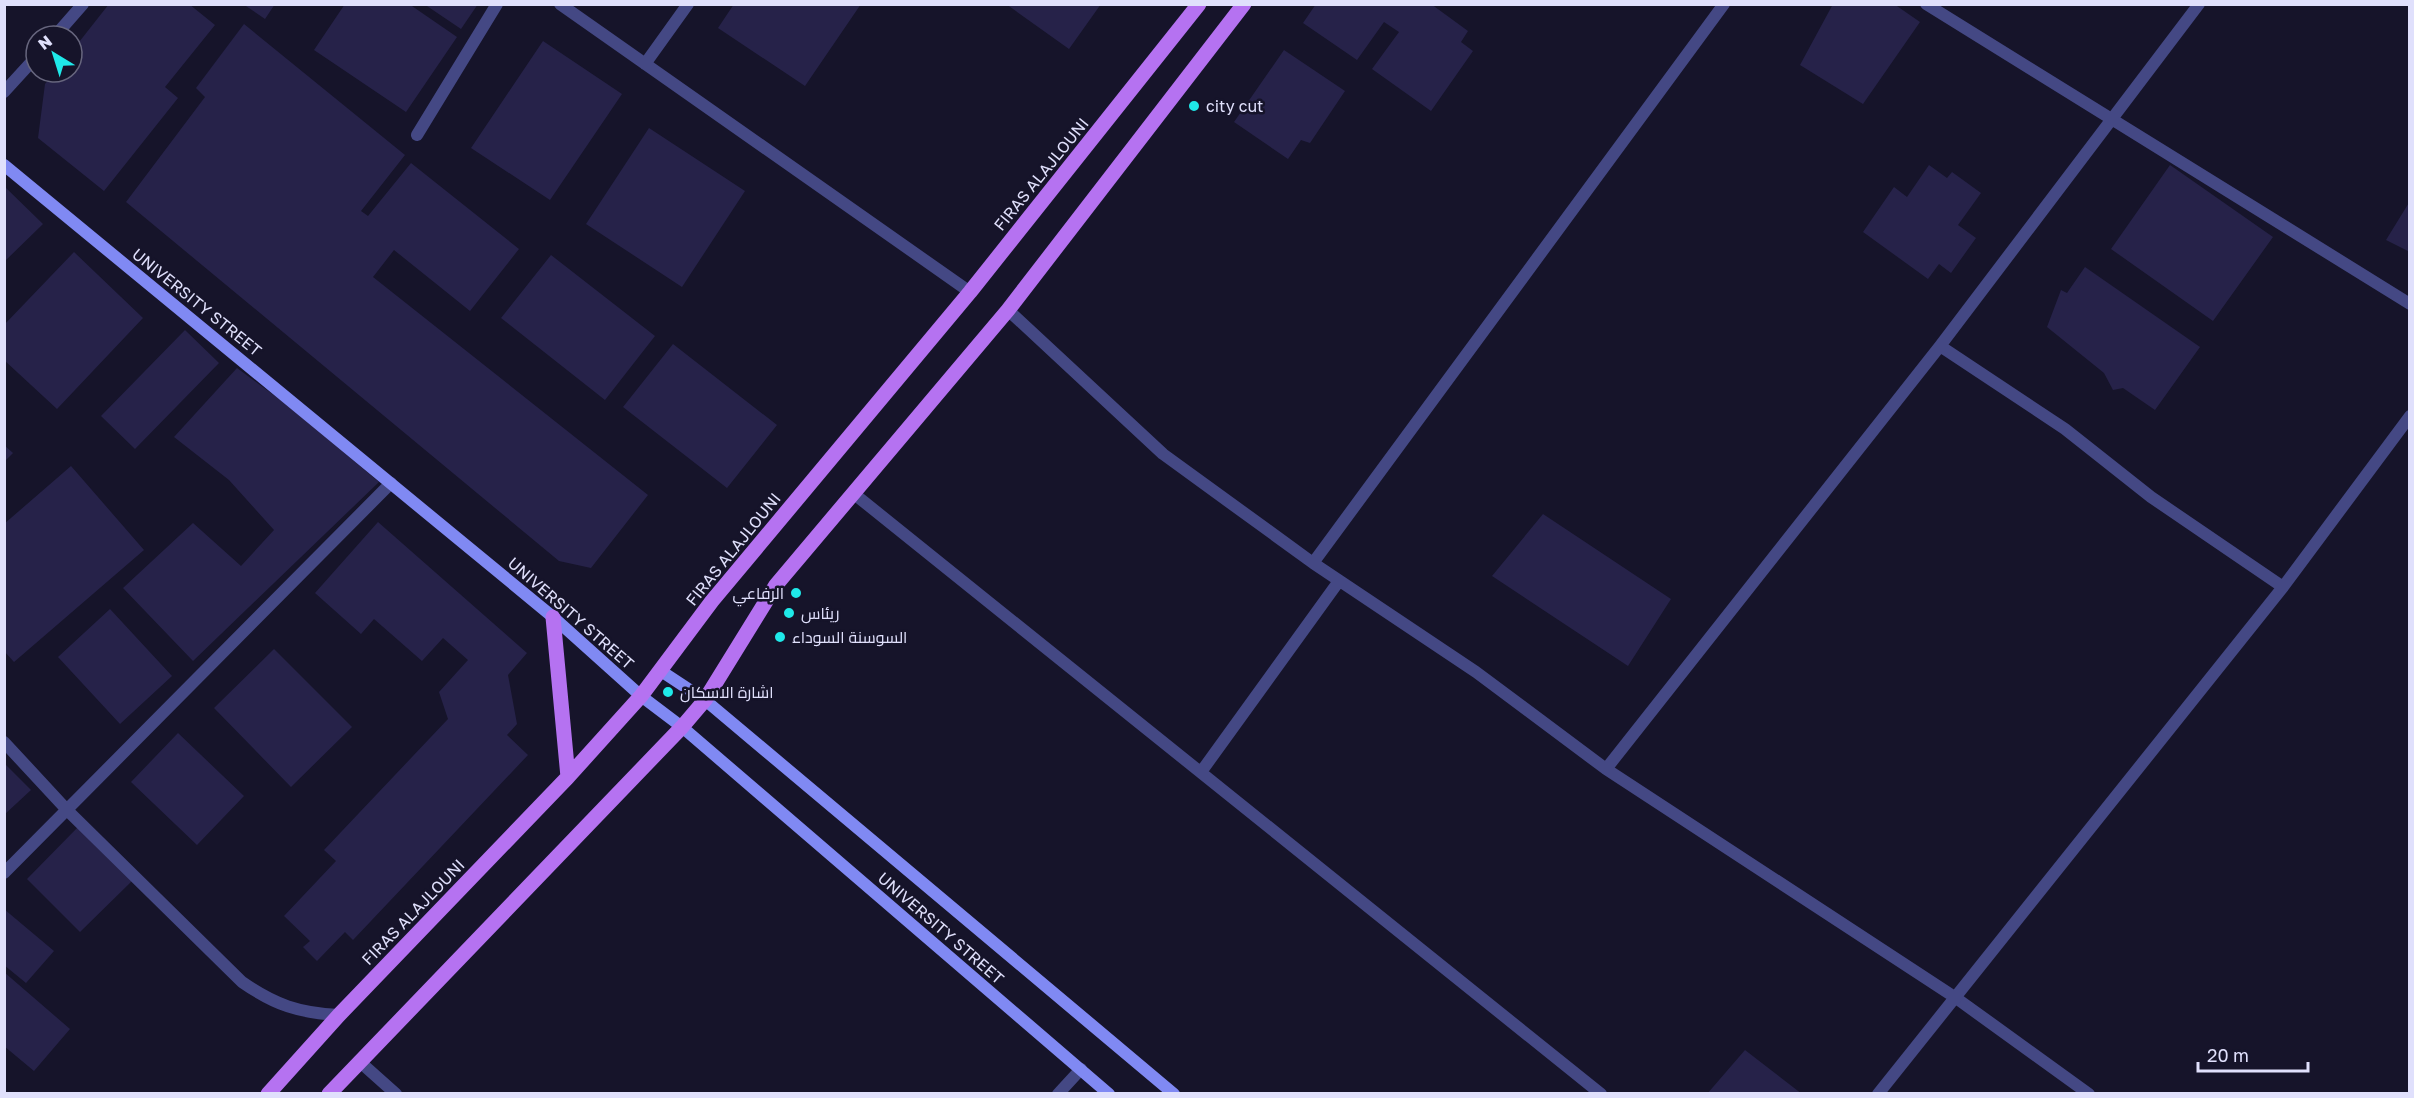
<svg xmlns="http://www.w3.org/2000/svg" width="2414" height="1098" font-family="'Golos Text',Cairo,sans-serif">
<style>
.building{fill:#262249}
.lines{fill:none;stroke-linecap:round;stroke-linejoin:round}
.service{stroke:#444884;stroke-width:12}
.minor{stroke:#444884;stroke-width:12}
.secondary{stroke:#8089f3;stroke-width:12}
.primary{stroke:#b572f1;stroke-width:15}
.poi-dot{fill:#1fe9e9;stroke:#16142a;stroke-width:2}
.labels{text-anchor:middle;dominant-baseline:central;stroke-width:5;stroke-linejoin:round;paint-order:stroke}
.poi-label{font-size:16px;fill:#e0e0fc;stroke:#16142a;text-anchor:start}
.street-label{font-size:16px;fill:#e0e0fc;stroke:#16142a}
</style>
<rect width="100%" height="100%" fill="#16142a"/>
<path class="building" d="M109 4H189L215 25 165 87 178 98 104 191 38 138 45 84 55 72H72V51Z
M243 4H275L265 19Z
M345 4H409L457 37 406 112 314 50Z
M424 4H478L461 29Z
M734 4H861L805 86 718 28Z
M1006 4H1101L1069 49Z
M1316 4H1431L1468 31 1461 42 1473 51 1431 111 1372 69 1399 32 1384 22 1357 60 1303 23Z
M1833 4H1894L1920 22 1863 104 1800 65Z
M244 24 405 155 361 211 368 216 411 163 519 249 470 311 394 250 373 277 648 495 591 568 559 561 126 202 205 97 196 88Z
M543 41 622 94 550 200 471 148Z
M1284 50 1345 91 1310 143 1301 140 1288 159 1234 122Z
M649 128 745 191 682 287 586 224Z
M1929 165 1947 178 1952 172 1981 193 1958 225 1976 238 1951 273 1939 264 1928 279 1863 232 1894 187 1907 197Z
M2170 165 2273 237 2213 321 2111 249Z
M4 186 43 224 4 262Z
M2410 201V252L2386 240Z
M74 252 143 318 57 409 4 360V325Z
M551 255 655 336 605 400 501 318Z
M2085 267 2200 347 2155 410 2123 388 2113 390 2104 373 2047 327 2061 290 2067 293Z
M185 330 219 363 135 449 101 416Z
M673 344 777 425 727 488 623 407Z
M237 368 286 404 379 482 193 661 123 588 193 523 241 566 274 530 229 480 174 437Z
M4 445 13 453 4 462Z
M71 466 144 550 14 662 4 651V524Z
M1543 514 1671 599 1628 666 1492 576Z
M378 522 527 653 508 675 517 724 507 735 528 755 353 940 345 932 317 961 303 947 310 941 284 916 336 861 324 850 448 719 439 692 468 660 443 638 422 661 374 619 361 634 315 593Z
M110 609 172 676 120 724 58 657Z
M274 649 352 727 291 787 214 708Z
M178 733 244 796 197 845 131 782Z
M4 763 31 790 4 815Z
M78 827 132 881 80 932 27 879Z
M4 909 54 951 26 983 4 965Z
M4 972 70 1029 34 1071 4 1046Z
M1745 1050 1802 1094H1707Z"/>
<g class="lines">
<path class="service" d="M417 135 497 4
M1956 998 2089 1094"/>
<path class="minor" d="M560 4 970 292
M1926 4 2410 304
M55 36 83 4
M645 64 688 4
M4 92 36 57
M1008 310 1163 454 1313 563 1476 672 1606 769 1956 998
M1940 346 2065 429 2151 497 2283 587
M853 493 1601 1094
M1313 563 1724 4
M4 742 67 810 242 982C275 1005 299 1013 339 1015
M1606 769 1940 346 2199 4
M1201 772 1339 581
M4 873 391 483
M359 1061 396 1094
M1058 1094 1081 1069
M1878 1094 2283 587 2410 416"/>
<path class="secondary" d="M4 165 553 617 641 696 682 727 1109 1094
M661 671 705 700 1174 1094"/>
<path class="primary" d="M553 617 568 777
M268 1094 339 1015 568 777 641 696 712 601 970 292 1199 4
M329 1094 682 727 705 700 776 585 1008 310 1244 4"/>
</g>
<g class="poi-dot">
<circle cx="1194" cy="106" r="6"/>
<circle cx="796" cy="593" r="6"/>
<circle cx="789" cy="613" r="6"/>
<circle cx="780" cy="637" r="6"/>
<circle cx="668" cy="692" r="6"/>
</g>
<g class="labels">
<g class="poi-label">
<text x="1206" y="106">city cut</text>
<text x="784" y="593" text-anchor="end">الرفاعي</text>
<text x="801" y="613">ريئاس</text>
<text x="792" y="637">السوسنة السوداء</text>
<text x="680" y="692">اشارة الاسكان</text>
</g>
<g class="street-label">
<text transform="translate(1041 174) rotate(-51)">FIRAS ALAJLOUNI</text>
<text transform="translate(197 302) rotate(39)">UNIVERSITY STREET</text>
<text transform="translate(733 549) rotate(-51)">FIRAS ALAJLOUNI</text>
<text transform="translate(571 613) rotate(41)">UNIVERSITY STREET</text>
<text transform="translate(413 912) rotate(-46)">FIRAS ALAJLOUNI</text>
<text transform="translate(941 928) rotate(41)">UNIVERSITY STREET</text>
</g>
</g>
<rect width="2414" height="1098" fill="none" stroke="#e0e0fc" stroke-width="12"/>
<g transform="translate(54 54) rotate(322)"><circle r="28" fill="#16142a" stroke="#67667e" stroke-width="1.5"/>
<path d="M0-4.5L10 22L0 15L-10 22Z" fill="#1fe9e9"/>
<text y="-9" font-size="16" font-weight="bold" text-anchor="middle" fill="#e0e0fc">N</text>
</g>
<path d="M2198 1062v9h110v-9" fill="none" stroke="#e0e0fc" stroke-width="3"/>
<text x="2207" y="1062" font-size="18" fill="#e0e0fc" stroke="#16142a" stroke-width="4.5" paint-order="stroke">20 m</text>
</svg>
